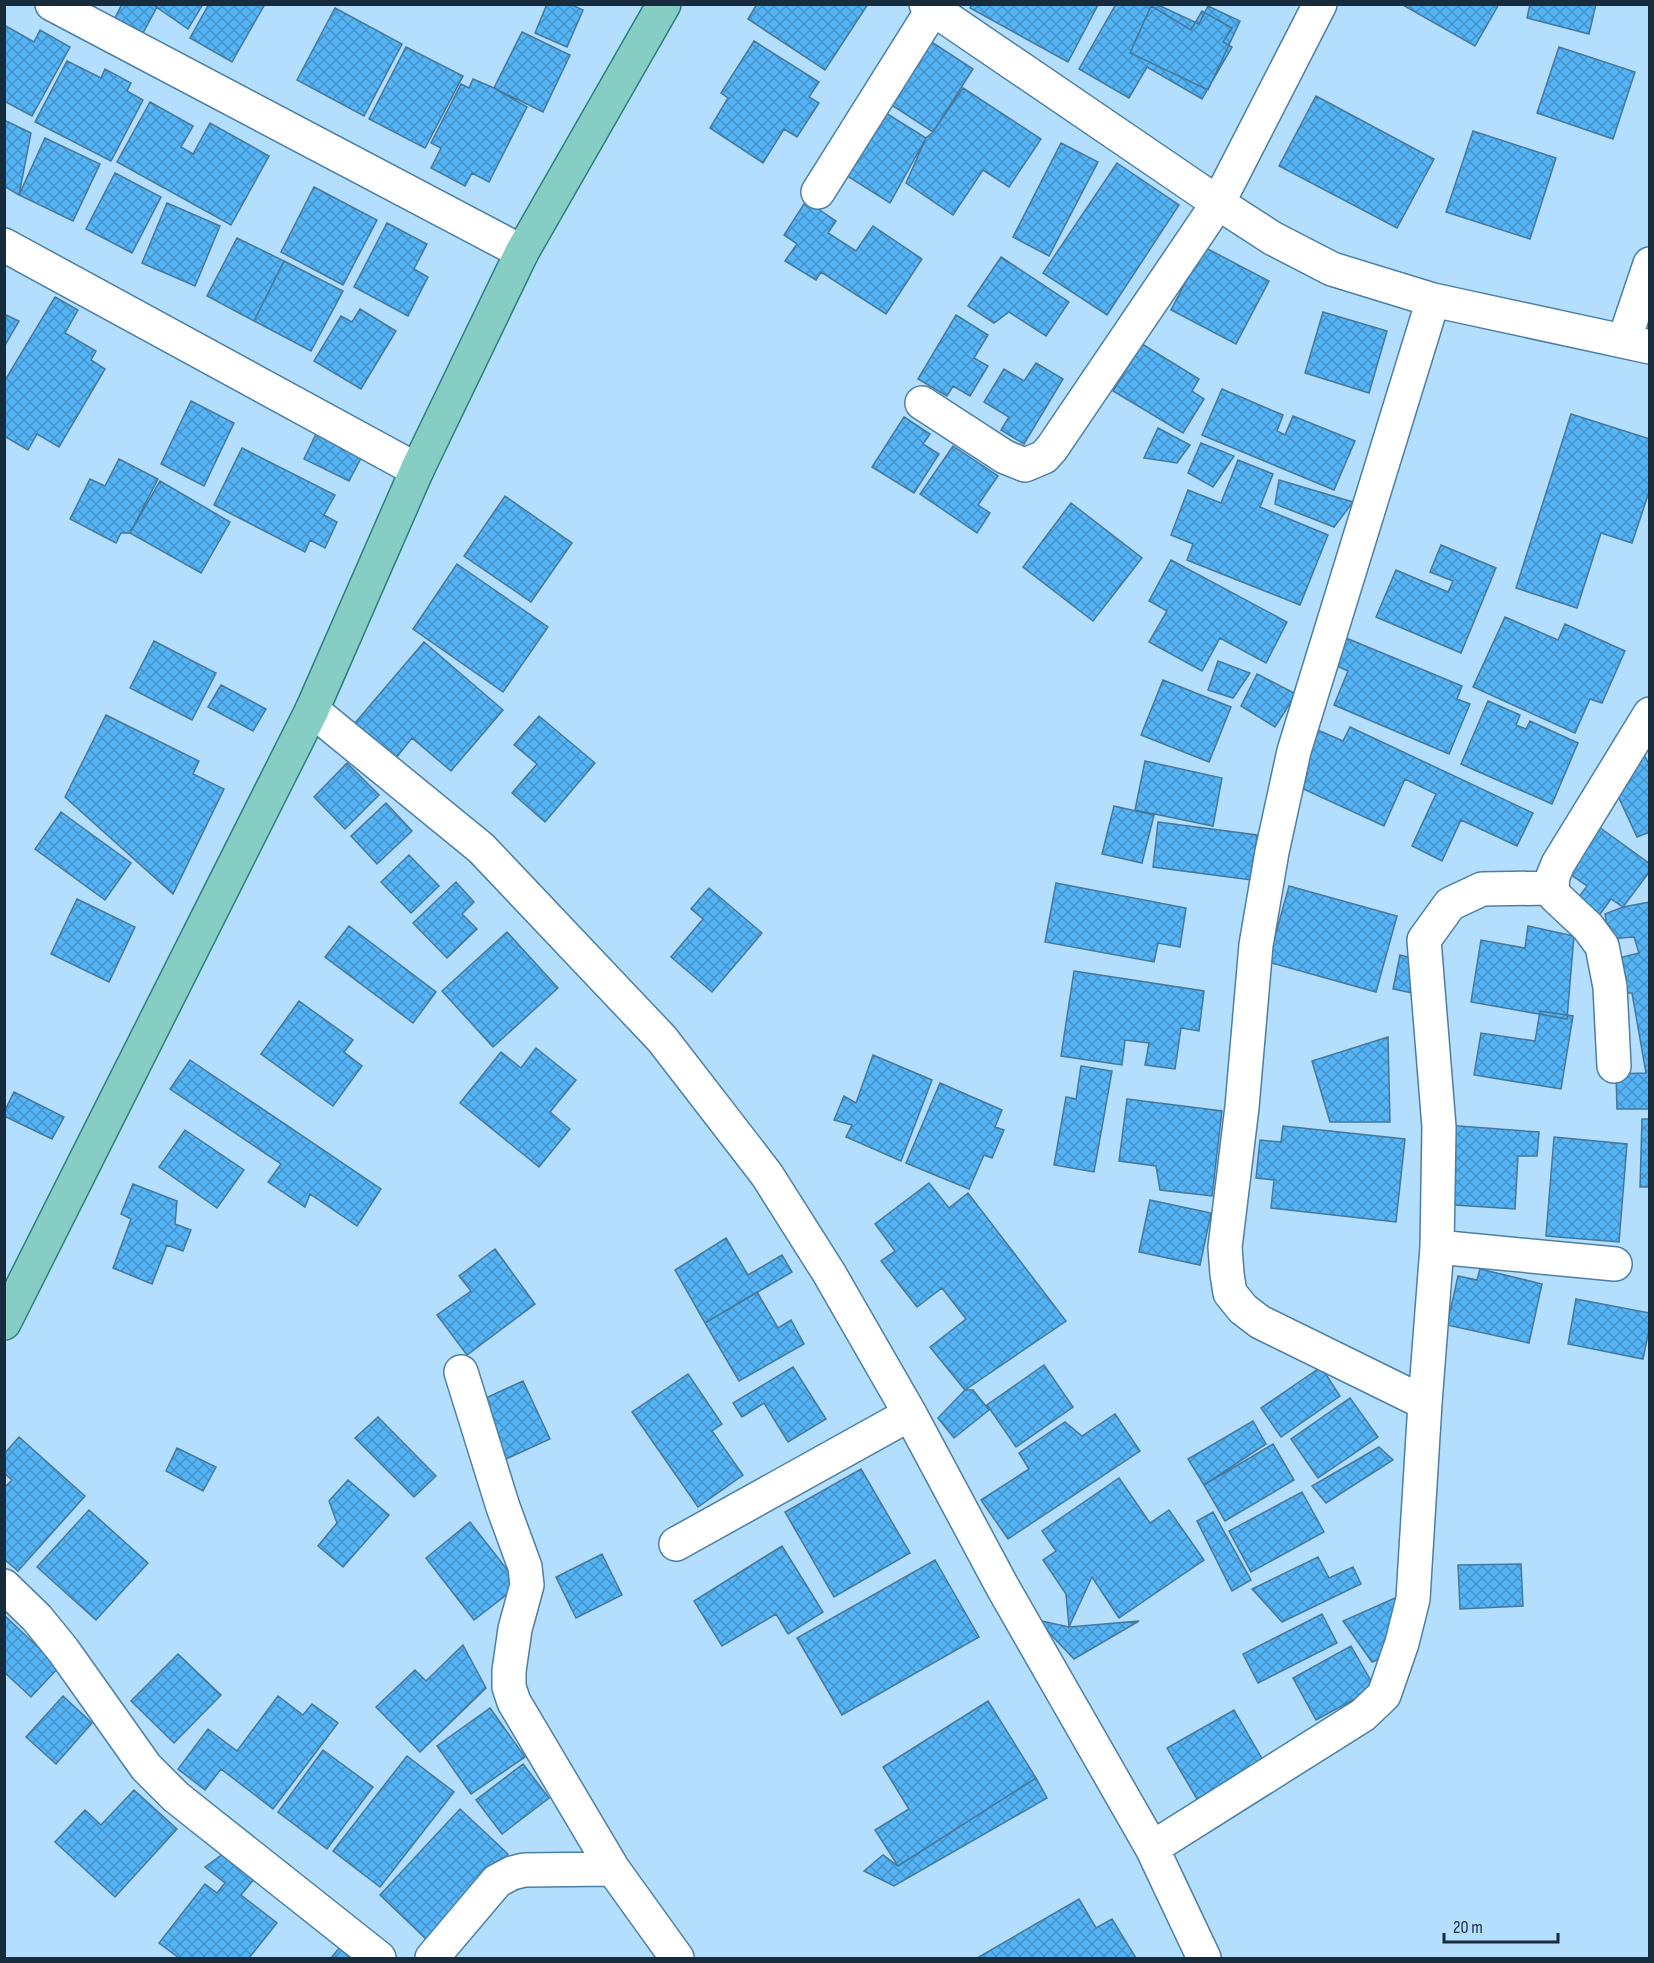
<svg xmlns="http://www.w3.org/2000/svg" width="1654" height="1963" font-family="'Sofia Sans Condensed',sans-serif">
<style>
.building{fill:url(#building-cross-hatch);stroke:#45789d;stroke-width:1.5}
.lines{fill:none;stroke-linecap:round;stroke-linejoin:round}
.minor-casing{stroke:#4c7fa3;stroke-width:36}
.major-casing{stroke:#2b807b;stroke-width:36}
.minor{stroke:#fff;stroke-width:33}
.major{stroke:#86cec4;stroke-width:33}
</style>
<defs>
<pattern id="building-cross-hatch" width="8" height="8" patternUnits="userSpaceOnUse" patternTransform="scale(1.5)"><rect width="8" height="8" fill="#54b4f5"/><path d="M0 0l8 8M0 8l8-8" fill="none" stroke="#4593c8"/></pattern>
</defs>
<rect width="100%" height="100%" fill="#b3defe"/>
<path class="building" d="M122 4H152L157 7 143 33 115 18Z
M152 4H203L188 29Z
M209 4H265L232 62 190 38Z
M547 4H570L583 10 567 47 535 33Z
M757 4H868L825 70 748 19Z
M972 4H1097L1098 5 1068 62 970 8Z
M1116 4H1148L1191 30 1202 11 1232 28 1223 42 1232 47 1202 99 1147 67 1129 98 1079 69Z
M1152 4H1156L1199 24 1208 6 1240 21 1208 90 1130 53Z
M1401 4H1499L1475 46Z
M1530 4H1596L1589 34 1527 18Z
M335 8 402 44 364 116 297 80Z
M4 25 34 42 40 30 70 47 32 116 4 101Z
M522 32 570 55 543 112 494 88Z
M754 41 819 82 809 97 819 103 797 137 784 129 763 163 710 128 728 98 721 93Z
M930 41 973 69 933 132 890 104Z
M406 47 463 76 425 148 369 119Z
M1559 47 1635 72 1613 139 1537 113Z
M67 61 101 78 105 69 131 83 127 91 143 100 111 161 35 122Z
M473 79 494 88 527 107 489 182 472 173 465 186 431 168 441 148 431 143 461 84 469 88Z
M963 88 1041 139 1009 187 983 170 953 215 906 183 926 138 933 132Z
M1316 96 1434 159 1397 228 1279 166Z
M150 102 193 126 181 147 193 154 210 123 269 156 231 225 117 162Z
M881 110 926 138 890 203 841 172Z
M4 120 31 133 19 195 4 186Z
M1473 131 1556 158 1530 239 1446 212Z
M45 138 100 164 73 221 19 195Z
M1061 143 1098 162 1049 256 1013 237Z
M1117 163 1179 205 1107 315 1043 273Z
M115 173 161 197 132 253 86 229Z
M314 187 377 220 343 285 281 252Z
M806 201 836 221 828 233 856 251 873 226 922 259 886 314 821 272 816 280 785 261 797 244 784 235Z
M167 203 220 226 195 286 142 263Z
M387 223 427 244 414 269 428 277 408 316 354 287Z
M237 238 284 261 254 321 207 296Z
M1204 247 1269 281 1236 344 1171 310Z
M1001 257 1069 302 1046 336 1009 312 994 323 968 306Z
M284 261 343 291 311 351 254 321Z
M55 297 78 310 65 333 96 351 91 360 105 369 59 447 37 434 28 450 4 436V382Z
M360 309 396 331 361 389 314 361 341 316 352 322Z
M1323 312 1387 331 1369 393 1305 373Z
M4 314 19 321 4 347Z
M956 315 988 335 974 358 988 366 970 396 953 386 947 396 918 379Z
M1142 344 1199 379 1192 391 1204 399 1183 433 1113 391Z
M1036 363 1063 379 1024 444 1001 430 1009 417 984 402 1004 369 1024 381Z
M1222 389 1283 415 1277 431 1285 435 1293 416 1355 441 1334 490 1202 435Z
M191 401 234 423 204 486 161 464Z
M1571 414 1650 439V489L1632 543 1601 533 1577 608 1516 588Z
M904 417 930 434 923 444 939 454 914 493 872 467Z
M1158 428 1190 445 1177 463 1144 458Z
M316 434 361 458 349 481 304 459Z
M1201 443 1234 456 1213 487 1188 473Z
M953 446 998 476 978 505 990 513 977 533 920 494Z
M242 448 335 495 324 515 337 522 325 548 310 540 305 552 214 505Z
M119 459 158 479 130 533H121L116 543 70 519 90 479 105 486Z
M1238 460 1273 474 1260 507 1328 535 1300 605 1187 560 1193 544 1171 535 1188 490 1221 503Z
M1279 480 1353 502 1334 527 1275 504Z
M160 481 230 522 201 573 130 533Z
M505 496 572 543 531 602 464 556Z
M1071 503 1142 558 1093 621 1023 567Z
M1441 545 1496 568 1461 653 1376 617 1396 570 1448 592 1453 581 1430 572Z
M1171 560 1287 622 1266 663 1220 638 1202 671 1149 642 1167 611 1149 601Z
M457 564 548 627 503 692 413 629Z
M1505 617 1558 640 1565 624 1625 651 1602 703 1590 699 1575 733 1473 687Z
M1346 638 1462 686 1457 699 1470 704 1449 754 1334 705 1348 671 1335 665Z
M154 641 216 673 192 720 130 688Z
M424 642 503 710 451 771 412 738 396 758 355 723Z
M1218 661 1250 673 1233 698 1208 690Z
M1257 674 1296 694 1275 727 1241 706Z
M1163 680 1231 707 1209 762 1141 735Z
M221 685 266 709 253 731 208 707Z
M1488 701 1520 715 1516 725 1526 729 1530 721 1578 743 1552 804 1461 764Z
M106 715 199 761 193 774 224 789 173 894 65 797Z
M539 716 595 763 545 822 512 793 537 764 514 745Z
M1350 727 1533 813 1517 846 1461 820 1442 861 1412 846 1436 794 1405 779 1384 826 1301 788 1308 773 1295 767 1313 728 1343 741Z
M1643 753 1650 766V832L1637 837 1612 783Z
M1145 761 1222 778 1213 826 1135 810Z
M347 763 379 795 345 829 314 797Z
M386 803 412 831 377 864 351 836Z
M1114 806 1154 815 1142 863 1102 854Z
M61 812 131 863 105 900 35 849Z
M1158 822 1257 835 1251 880 1153 867Z
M1599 827 1650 864V871L1623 907 1611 899 1598 917 1576 901 1587 886 1567 872Z
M409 855 439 886 411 913 381 882Z
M456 882 474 902 462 914 477 929 447 958 413 923Z
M1056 883 1186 908 1180 947 1158 943 1154 962 1045 942Z
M1289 886 1397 916 1376 992 1268 962Z
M709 888 762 933 712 992 671 957 703 919 691 909Z
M77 899 135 927 109 982 51 954Z
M1650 902V1109H1617L1616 1074 1646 1073 1632 993H1615L1611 960 1639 953 1634 937 1609 939 1605 914 1623 907Z
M349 926 436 992 413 1023 325 957Z
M1528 926 1574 936 1567 1019 1471 1002 1481 940 1525 948Z
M507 932 558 988 493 1047 442 991Z
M1400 955 1416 959 1417 994 1393 989Z
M1074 971 1204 991 1199 1031 1181 1028 1175 1069 1145 1065 1149 1043 1125 1040 1122 1065 1061 1056Z
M299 1001 353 1040 344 1052 362 1066 333 1106 261 1054Z
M1540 1011 1573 1016 1561 1089 1474 1075 1481 1033 1535 1041Z
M1388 1037 1390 1122H1330L1312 1061Z
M536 1048 576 1080 550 1112 570 1129 539 1167 460 1103 501 1052 521 1068Z
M873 1055 932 1080 901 1161 846 1137 852 1125 834 1120 844 1096 856 1103Z
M190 1060 381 1189 357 1226 310 1194 305 1207 268 1182 281 1164 170 1089Z
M1081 1066 1112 1071 1094 1172 1054 1165 1066 1097 1076 1099Z
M940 1083 1002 1110 995 1127 1004 1130 992 1158 984 1155 969 1189 906 1163Z
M14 1092 64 1117 52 1139 4 1116V1112Z
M1127 1099 1222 1111 1212 1196 1160 1190 1156 1166 1119 1161Z
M1642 1119H1650V1187H1640Z
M1445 1125 1539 1132 1537 1156H1518L1515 1209 1440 1204Z
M1283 1126 1405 1139 1396 1222 1271 1208 1274 1180 1256 1178 1260 1140 1281 1142Z
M185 1130 244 1170 217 1208 159 1167Z
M1554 1137 1627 1144 1619 1242 1546 1236Z
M929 1183 949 1208 968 1193 1066 1321 965 1390 930 1347 966 1319 942 1288 917 1307 881 1261 895 1251 875 1224Z
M133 1184 177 1201 175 1224 191 1230 183 1251 167 1245 152 1284 113 1268 131 1219 121 1214Z
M1150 1200 1211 1213 1200 1265 1139 1252Z
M726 1238 748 1275 782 1255 792 1272 705 1323 675 1270Z
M495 1249 535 1304 467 1355 437 1315 471 1291 459 1276Z
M1480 1269 1542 1284 1529 1343 1447 1325 1458 1276 1477 1280Z
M757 1292 778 1328 791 1320 804 1344 739 1381 705 1323Z
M1576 1299 1650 1313V1325L1643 1359 1568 1344Z
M1044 1365 1073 1407 1016 1447 987 1405Z
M793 1367 826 1419 788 1442 764 1403 742 1417 733 1403Z
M1321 1367 1340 1396 1281 1437 1261 1408Z
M688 1374 722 1424 712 1431 743 1475 698 1507 632 1412Z
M523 1381 550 1439 504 1460 477 1402Z
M965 1390H973L989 1410 954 1438 938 1418Z
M1350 1398 1378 1437 1318 1478 1291 1439Z
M1115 1414 1140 1451 1008 1539 981 1500 1029 1469 1019 1453 1065 1422 1082 1436Z
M378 1417 436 1476 414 1497 355 1438Z
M1253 1421 1266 1444 1204 1485 1188 1459Z
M19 1437 85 1496 18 1571 4 1559V1488L12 1480 4 1473V1454Z
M1273 1444 1294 1480 1225 1521 1204 1485Z
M1379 1447 1393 1460 1326 1503 1312 1486Z
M177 1448 216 1467 203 1491 166 1471Z
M861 1469 910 1553 834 1597 785 1512Z
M1119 1478 1150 1523 1169 1510 1204 1560 1119 1618 1092 1577 1069 1627 1066 1594 1043 1560 1056 1551 1042 1531Z
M348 1480 389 1515 343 1567 318 1546 337 1523 329 1501Z
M1302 1492 1324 1532 1251 1572 1229 1531Z
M89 1510 148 1563 96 1620 37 1567Z
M1213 1512 1251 1580 1232 1591 1197 1521Z
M470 1522 519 1585 474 1620 426 1558Z
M782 1546 823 1612 788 1634 776 1614 722 1646 694 1601Z
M602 1554 622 1595 576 1618 556 1577Z
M1318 1557 1329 1578 1353 1567 1361 1584 1282 1622 1252 1589Z
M935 1560 979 1637 842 1715 797 1638Z
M1521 1564 1523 1606 1460 1609 1458 1565Z
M1404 1594 1390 1655 1372 1662 1343 1621Z
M1322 1614 1337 1643 1258 1683 1243 1654Z
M4 1615 59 1667 31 1697 4 1672Z
M1037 1620 1069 1627 1139 1621 1074 1659Z
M463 1645 486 1688 420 1752 376 1707 415 1670 426 1681Z
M1351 1646 1375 1688 1316 1720 1293 1678Z
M178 1654 221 1695 174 1743 131 1701Z
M63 1696 92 1723 56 1764 26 1737Z
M278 1696 303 1715 312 1704 338 1723 273 1809 221 1769 205 1790 178 1769 208 1729 237 1751Z
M988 1701 1036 1778 898 1866 875 1830 909 1809 883 1767Z
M490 1708 525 1757 471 1794 437 1746Z
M1234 1710 1264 1762 1197 1799 1167 1748Z
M323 1750 373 1787 327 1849 278 1812Z
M407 1756 454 1792 380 1887 333 1851Z
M523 1764 549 1798 502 1834 476 1800Z
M1036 1778 1047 1798 894 1886 864 1871 883 1855 898 1866Z
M134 1790 177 1829 115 1897 55 1842 85 1810 101 1825Z
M460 1809 508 1854 427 1940 380 1895Z
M223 1854 254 1879 241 1895 277 1923 249 1958H179L159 1943 205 1884 217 1893 225 1883 205 1867Z
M1079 1899 1096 1928 1112 1919 1136 1958H977Z
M340 1947 357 1958H331Z"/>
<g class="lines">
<g class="minor-casing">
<path id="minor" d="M52 4 522 252
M926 4 1218 203 1272 238 1332 269 1433 300 1650 347
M818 192 936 4
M4 245 417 470
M1624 341 1650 264
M922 403 1005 457 1025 465 1044 457 1052 448 1218 203 1320 4
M312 710 481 848 662 1039 767 1175 829 1273 910 1414 1002 1586 1152 1848 1204 1958
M1614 1066 1610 987 1602 946 1588 927 1555 896 1552 888 1553 876 1558 864 1650 714
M1437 1247 1615 1264
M461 1372 503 1507 525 1567 527 1585 515 1629 509 1671V1687L514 1702 613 1869 677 1958
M1425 1403 1260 1322 1243 1309 1230 1293 1227 1274 1225 1247 1242 1107 1256 945 1272 852 1294 751 1433 300
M676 1544 910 1414
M4 1586 37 1618 63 1650 146 1767 176 1797 379 1958
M1152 1848 1363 1715 1384 1695 1402 1643 1413 1599 1425 1403 1437 1247 1439 1127 1424 940 1450 904 1482 889 1552 888
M432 1958 497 1881 512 1873 524 1870 613 1869"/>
</g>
<g class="major-casing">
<path id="major" d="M4 1323 312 710 417 470 522 252 664 4"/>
</g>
<use href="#minor" class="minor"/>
<use href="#major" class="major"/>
</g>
<rect width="1654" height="1963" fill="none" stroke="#162b3b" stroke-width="12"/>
<path d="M1444 1933v9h114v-9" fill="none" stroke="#162b3b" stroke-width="3"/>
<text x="1453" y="1933" font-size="18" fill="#162b3b" stroke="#b3defe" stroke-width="4.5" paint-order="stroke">20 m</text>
</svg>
